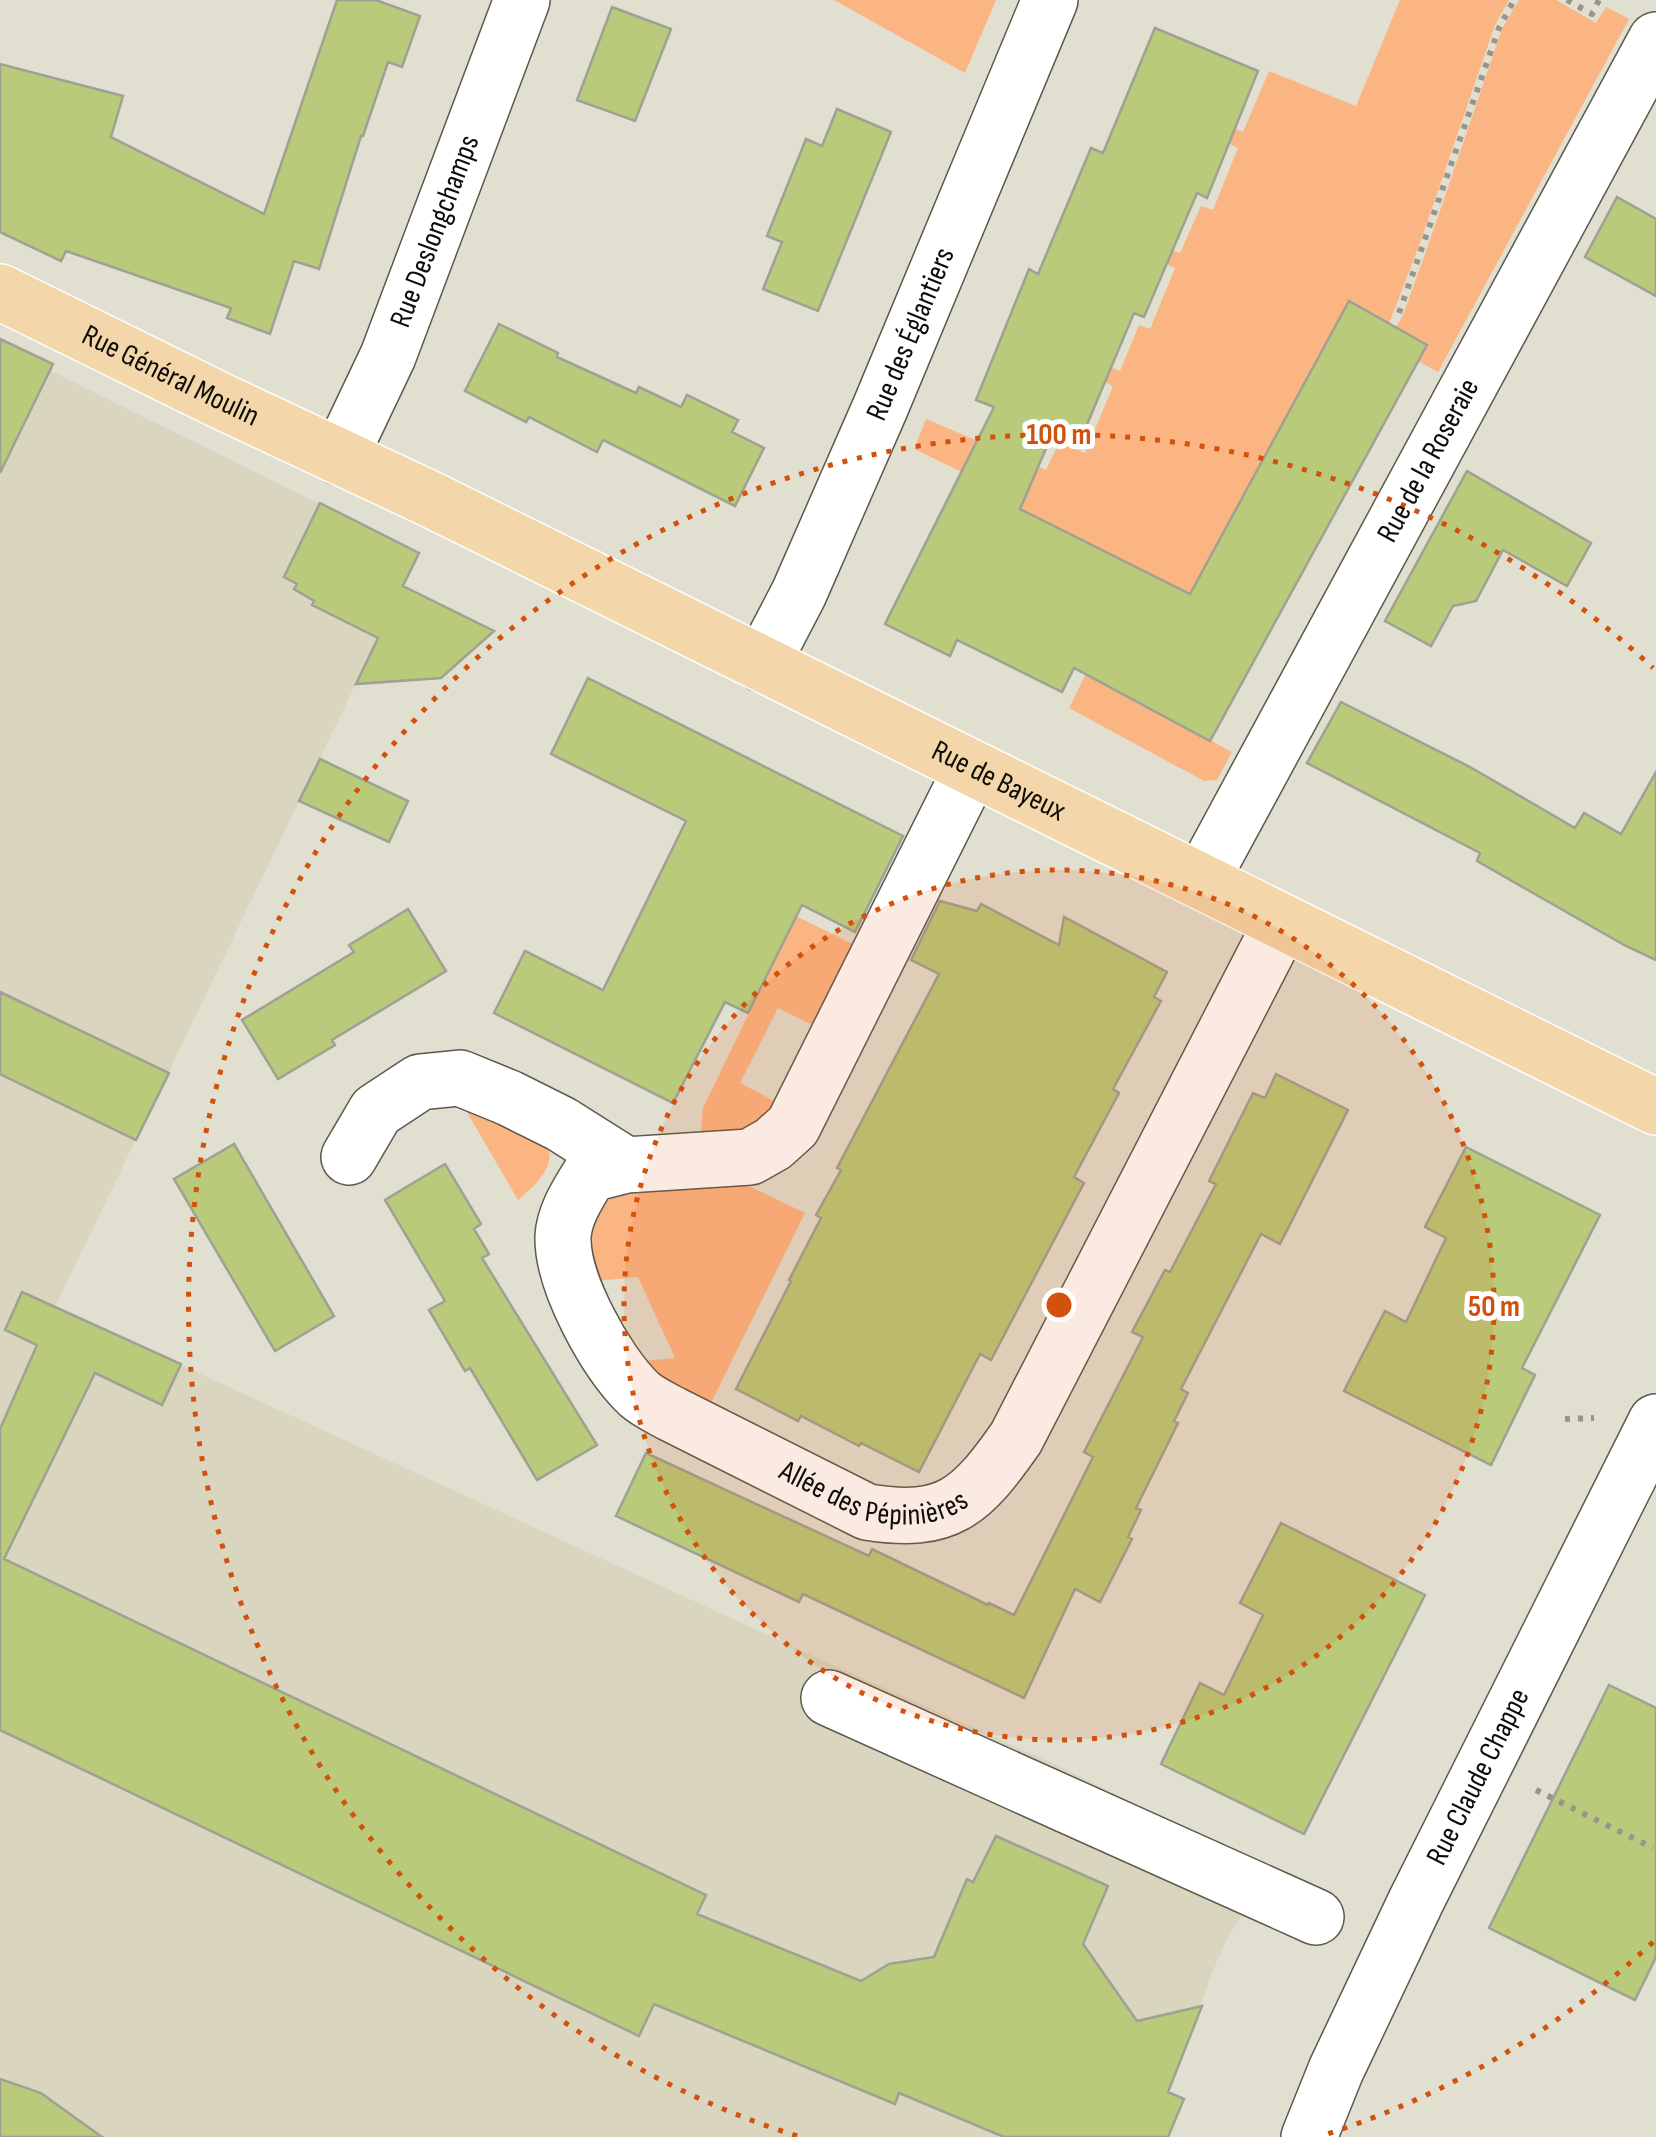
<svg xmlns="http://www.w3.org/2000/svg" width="1656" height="2137" font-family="'Sofia Sans Condensed',sans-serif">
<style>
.built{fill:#d9d5bf}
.green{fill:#fbb583}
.building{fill:#b9ca7a;stroke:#9ea194;stroke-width:2.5}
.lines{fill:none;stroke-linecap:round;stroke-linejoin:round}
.minor-casing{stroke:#5c5a4d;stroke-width:58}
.major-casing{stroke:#fff;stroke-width:58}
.path{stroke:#98968b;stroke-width:6;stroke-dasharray:5 8;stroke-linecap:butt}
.minor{stroke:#fff;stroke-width:55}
.major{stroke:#f3d6a9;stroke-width:55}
.ring{fill:none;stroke:#d2510c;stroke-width:5;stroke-dasharray:5 10}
.labels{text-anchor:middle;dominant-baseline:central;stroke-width:10;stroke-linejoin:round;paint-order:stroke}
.street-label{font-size:30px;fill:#0d0c07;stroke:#fff}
.centre{fill:#d2510c;stroke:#fff;stroke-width:5}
.ring-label{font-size:30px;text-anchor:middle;font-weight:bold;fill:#d2510c;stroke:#fff;stroke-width:10;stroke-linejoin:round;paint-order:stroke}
</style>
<rect width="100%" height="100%" fill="#e1dfd0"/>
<path class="built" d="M0 338 54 364 51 371 419 553 55 1307 820 1659 1063 1768 1259 1866 1256 1891 1225 1943 1209 1980 1196 2021 1168 2091 1184 2099 1168 2137H0Z"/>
<path class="green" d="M834 0H996L965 73Z
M1400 0H1509L1495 25 1420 243 1389 324 1349 301 1133 699 1232 752 1217 780 1204 781 1069 708 1138 568 990 494 993 487 914 449 926 419 1046 470 1059 442 1085 453 1113 386 1093 377 1099 363 1120 371 1139 325 1150 329 1175 268 1153 258 1158 245 1180 253 1201 206 1213 210 1238 148 1220 139 1225 126 1243 132 1269 71 1356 106Z
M1519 0H1556L1596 23 1606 7 1629 19 1438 372 1418 361 1426 345 1396 327 1403 315 1428 246 1502 29Z
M796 916 863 949 823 1030 778 1008 740 1083 784 1106 767 1128 700 1139 703 1108Z
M464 1107C480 1113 528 1127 538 1136 566 1158 536 1185 518 1200Z
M743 1183 805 1213 704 1417 631 1362 675 1358 638 1277 596 1281 584 1252 600 1207 621 1191Z"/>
<path class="building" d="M337 0H376L420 16 402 67 388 62 363 136H361L319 269 294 261 270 334 227 318 231 308 66 251 61 261 0 232V64L123 96 111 137 264 214Z
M612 7 671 29 635 121 577 100Z
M1155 28 1258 71 1207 198 1197 193 1144 317 1134 313 1080 441 1054 430 1020 509 1190 594 1349 301 1427 345 1210 741 1074 668 1062 692 957 640 950 656 885 624 994 407 976 400 1029 269 1038 274 1091 148 1103 153Z
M837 109 891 132 818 311 763 289 782 242 767 236 806 139 822 146Z
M1617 197 1656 219V296L1585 257Z
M499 324 558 353 557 357 636 393 639 387 681 407 687 395 738 420 732 432 764 448 735 506 603 440 597 452 529 417 526 422 465 391Z
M0 339 53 364 0 473Z
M1467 471 1591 543 1567 586 1503 550 1476 601 1453 606 1431 646 1385 621Z
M320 503 419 553 403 586 494 631 441 678 356 684 378 638 312 605 314 601 294 589 297 584 284 577Z
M588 678 903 836 855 932 802 905 748 1013 725 1002 673 1103 494 1013 525 951 603 990 686 821 551 754Z
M1341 702 1470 767 1575 828 1584 813 1621 834 1656 772V960L1624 945 1477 861 1480 853 1307 763Z
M320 759 408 801 389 842 299 801Z
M940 901 977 911 981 904 1059 945 1064 917 1167 972 1154 997 1161 1001 1113 1089 1119 1093 1074 1177 1084 1183 991 1360 980 1354 919 1472 861 1443 859 1446 801 1416 798 1421 736 1389 791 1281 789 1280 821 1218 816 1215 841 1170 837 1168 939 974 911 960Z
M408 909 446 971 332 1040 335 1045 278 1079 242 1020 354 952 349 945Z
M0 992 169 1073 136 1140 0 1074Z
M1276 1074 1348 1110 1280 1244 1261 1234 1181 1389 1188 1393 1174 1421 1178 1423 1136 1508 1141 1510 1128 1537 1132 1539 1100 1602 1075 1589 1024 1698 803 1594 799 1602 616 1516 646 1453 869 1556 872 1549 988 1605 989 1603 1014 1615 1093 1457 1084 1452 1143 1337 1132 1332 1165 1270 1170 1272 1216 1184 1209 1181 1253 1093 1265 1098Z
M234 1144 334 1316 275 1351 174 1179Z
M1466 1147 1600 1215 1522 1368 1535 1375 1491 1465 1344 1391 1385 1311 1406 1322 1446 1238 1425 1227Z
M445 1164 481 1224 474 1229 489 1254 482 1258 597 1445 537 1480 470 1368 465 1371 429 1310 445 1301 385 1200Z
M22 1292 181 1364 162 1405 95 1373 4 1559 706 1895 697 1914 861 1981 889 1964 934 1957 967 1879 973 1882 996 1836 1108 1886 1083 1944 1137 2021 1202 2006 1168 2092 1184 2099 1168 2137H1004L899 2093 895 2104 654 2004 639 2036 0 1730V1429L37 1345 5 1330Z
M1281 1523 1425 1595 1304 1834 1161 1764 1200 1683 1224 1695 1263 1615 1240 1603Z
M1609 1685 1656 1708V1957L1635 2000 1489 1928Z
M0 2079 41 2093 102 2137H0Z"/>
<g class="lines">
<g class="minor-casing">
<g id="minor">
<path id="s1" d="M340 457 388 356 522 0"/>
<path id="s2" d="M762 664 799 593 880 408 1050 0"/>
<path id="s3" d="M972 768 793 1126 773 1144 750 1157 626 1165 590 1174C579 1192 564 1214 563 1237 562 1283 606 1362 639 1394 648 1402 661 1408 672 1414L867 1512C948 1525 971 1502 1016 1438L1282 922"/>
<path id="s4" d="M1201 881 1656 40"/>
<path d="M349 1157 376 1111 420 1082 460 1078 509 1098 561 1124 626 1165"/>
<path d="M829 1698 1316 1917"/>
<path id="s5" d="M1309 2137 1336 2070 1416 1901 1656 1422"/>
</g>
</g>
<g class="major-casing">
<g id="major">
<path id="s6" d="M0 292 223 402 430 499 1656 1107"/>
</g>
</g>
<path class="path" d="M1567 0 1592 14 1599 0
M1399 313 1499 28 1514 0
M1565 1419 1594 1418
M1536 1790 1653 1848"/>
<use href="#minor" class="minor"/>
<use href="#major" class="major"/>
</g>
<circle cx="1059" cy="1305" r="435" fill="#d2510c" fill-opacity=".12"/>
<g class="ring">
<circle cx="1059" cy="1305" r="435"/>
<path d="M1653 1942A871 871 0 0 1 1321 2136M797 2136A871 871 0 1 1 1653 668"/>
</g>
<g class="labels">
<g class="street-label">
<text stroke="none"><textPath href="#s1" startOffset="245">Rue Deslongchamps</textPath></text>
<text stroke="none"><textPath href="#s2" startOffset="362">Rue des Églantiers</textPath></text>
<text stroke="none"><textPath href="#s6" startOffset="190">Rue Général Moulin</textPath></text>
<text stroke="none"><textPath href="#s4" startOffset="478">Rue de la Roseraie</textPath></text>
<text stroke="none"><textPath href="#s6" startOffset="1112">Rue de Bayeux</textPath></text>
<text stroke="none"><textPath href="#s3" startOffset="1122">Allée des Pépinières</textPath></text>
<text stroke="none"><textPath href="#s5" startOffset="398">Rue Claude Chappe</textPath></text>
</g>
</g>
<circle cx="1059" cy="1305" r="15" class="centre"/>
<g class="ring-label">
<text x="1059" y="444">100 m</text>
<text x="1494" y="1316">50 m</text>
</g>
</svg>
